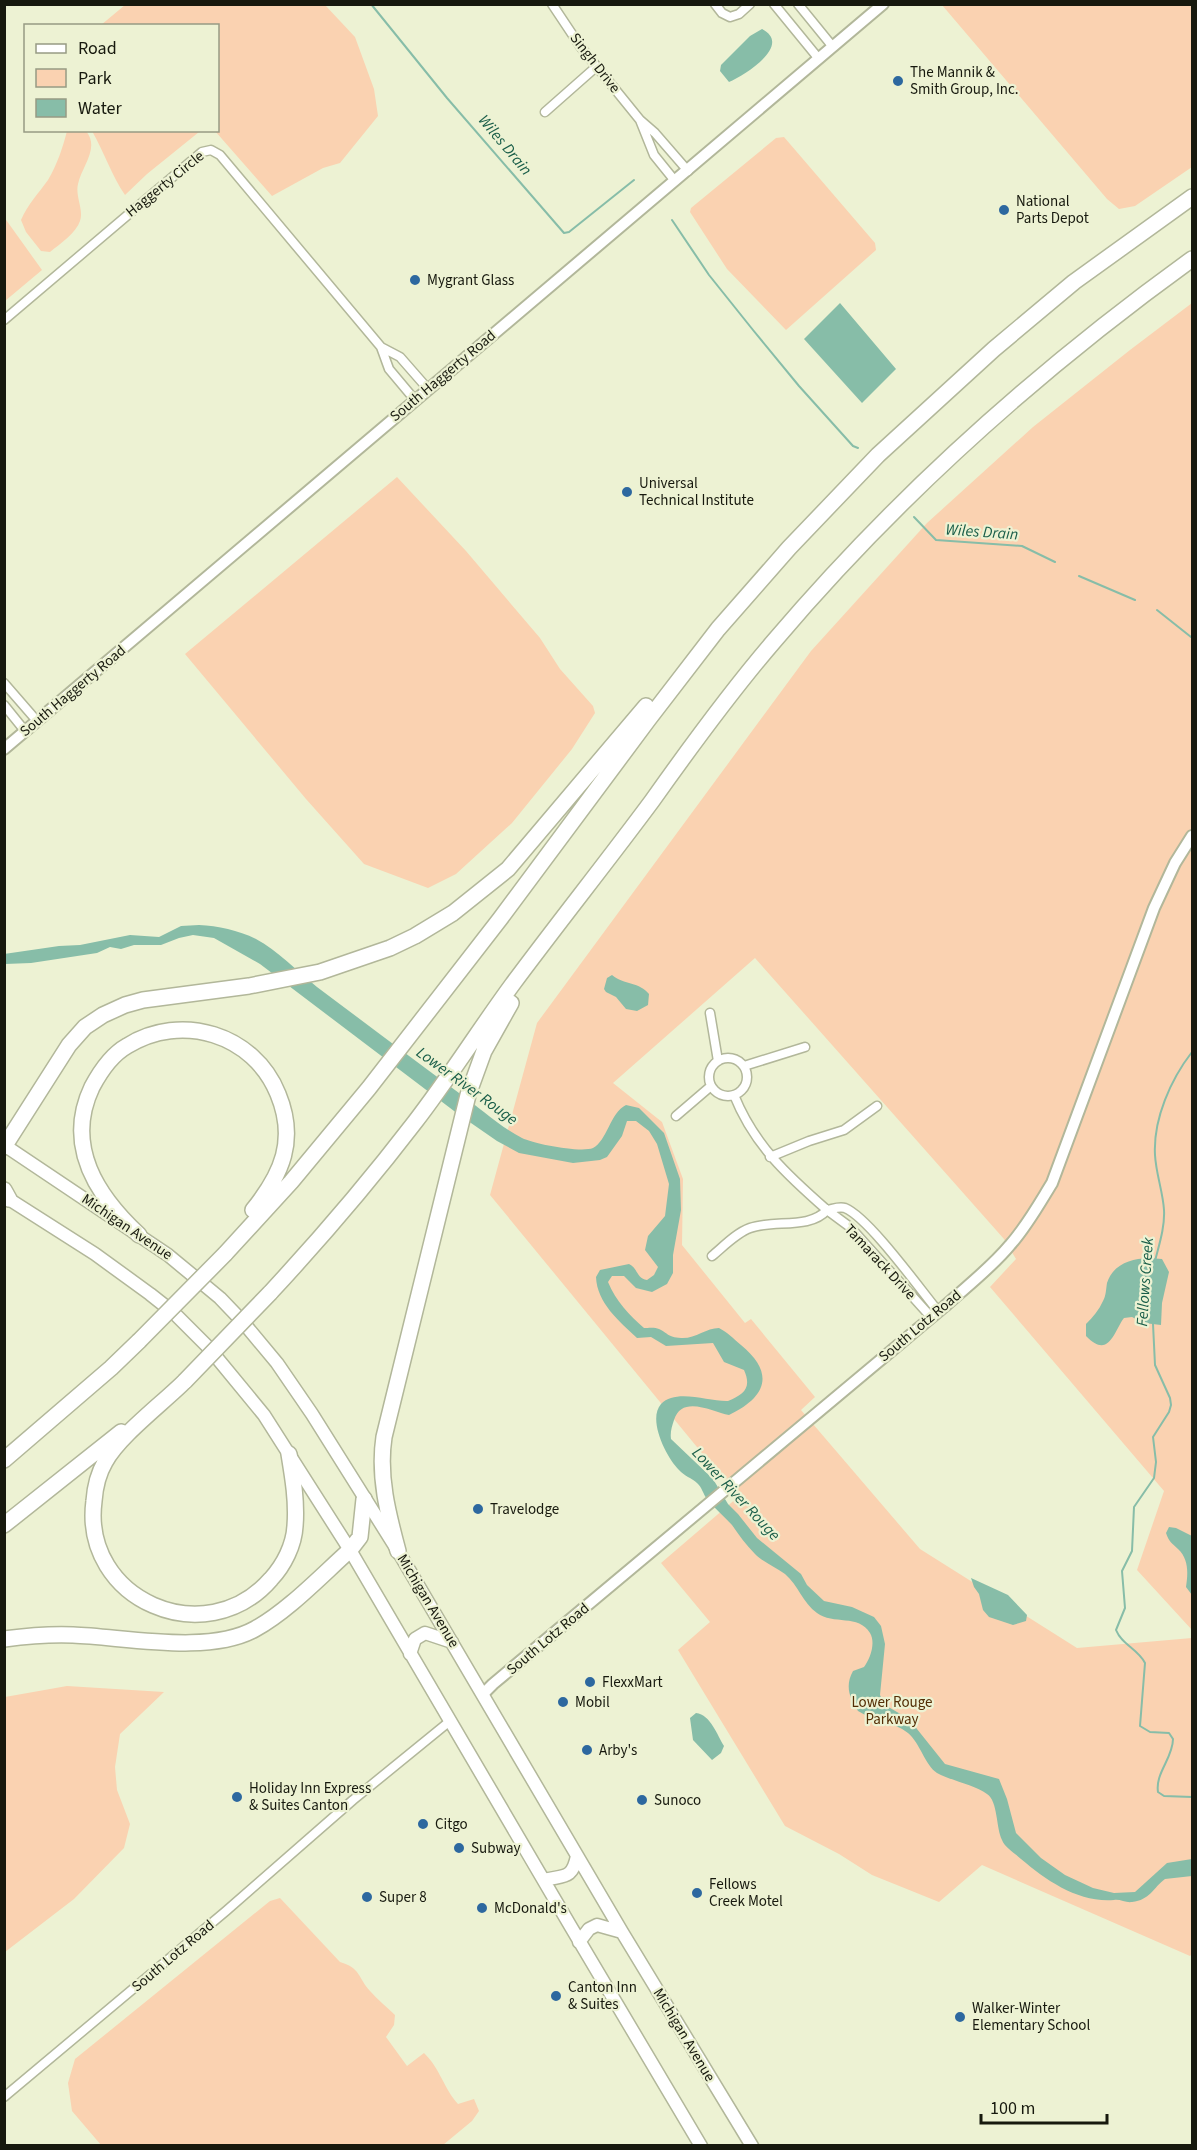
<svg xmlns="http://www.w3.org/2000/svg" width="1197" height="2150" font-family="'Source Sans 3',sans-serif">
<style>
.green{fill:#fad2b1}
.water{fill:#87bda8}
.lines{fill:none;stroke-linecap:round;stroke-linejoin:round}
.stream{stroke:#87bda8;stroke-width:2}
.street-casing{stroke:#b2b79a;stroke-width:11}
.secondary-casing{stroke:#b2b79a;stroke-width:14}
.primary-casing{stroke:#b2b79a;stroke-width:15}
.highway-casing{stroke:#b2b79a;stroke-width:18}
.street{stroke:#fff;stroke-width:8}
.secondary{stroke:#fff;stroke-width:10}
.primary{stroke:#fff;stroke-width:12}
.highway{stroke:#fff;stroke-width:15}
.highway-bridge-casing{stroke:#b2b79a;stroke-width:18;stroke-linecap:butt}
.highway-bridge{stroke:#fff;stroke-width:15}
.poi-dot{fill:#2d689f;stroke:#edf2d3;stroke-width:2}
.labels{text-anchor:middle;dominant-baseline:central;stroke-width:4.5;stroke-linejoin:round;paint-order:stroke}
.street-label{font-size:15px;fill:#17190e;stroke:#edf2d3}
.poi-label{font-size:15px;fill:#17190e;stroke:#edf2d3;text-anchor:start}
.park-label{font-size:15px;fill:#542e05;stroke:#edf2d3}
.water-label{font-size:16px;font-style:italic;fill:#1a5e49;stroke:#edf2d3}
</style>
<rect width="100%" height="100%" fill="#edf2d3"/>
<path class="green" d="M125 5H325L355 37 374 89 378 116 340 163 323 168 272 196 215 131 218 130V26L101 25Z
M942 5H1192V167L1135 206 1119 209 1107 199Z
M67 131H86C100 148 82 166 78 184 75 196 84 210 80 221 76 233 60 244 50 252L41 251 26 232 21 220C28 204 38 194 48 180 57 165 63 147 67 131Z
M92 131H203L199 132 147 174 125 195C112 176 104 152 92 131Z
M784 137 875 243 876 250 786 330 727 269 690 212 691 208 776 138Z
M4 217 42 270 5 301H4Z
M1192 303V1630L1137 1570 1164 1491 990 1287 1016 1259 1004 1239 755 958 613 1083 662 1122 683 1179 682 1245 745 1323 751 1319 815 1397 801 1410 920 1549 1077 1648 1192 1638V1954L1190 1956 982 1865 939 1902 872 1875 839 1854 785 1826 678 1650 710 1622 661 1563 738 1497 490 1195 537 1023 811 651 927 523 1033 427 1130 350Z
M397 477 466 551 540 638 560 669 593 706 595 713 572 749 512 823 456 874 428 888 364 864 306 799 185 654Z
M67 1686 164 1692 120 1734 115 1767 117 1790 130 1824 124 1848 74 1899 5 1952V1697Z
M280 1898 340 1962C361 1968 358 1978 370 1991 378 2000 387 2007 395 2015L394 2025 386 2037 407 2066 424 2053C440 2068 444 2089 458 2104L474 2099 479 2111 472 2121 443 2145H101L72 2111 68 2083 75 2059 270 1901Z"/>
<path class="water" d="M762 29C793 45 745 75 729 82L720 71 721 65 750 36Z
M840 303 896 369 862 403 804 339Z
M199 925C218 926 238 930 256 939 278 951 297 971 317 987 364 1022 411 1058 459 1093 480 1108 499 1126 522 1138 534 1144 581 1153 593 1148 607 1141 610 1113 626 1105L639 1108 664 1133 680 1179 681 1210 673 1255V1273L667 1284 652 1292 636 1288 624 1276H612L608 1282C616 1301 629 1315 644 1328 648 1328 655 1327 659 1329 668 1333 667 1337 681 1338 695 1339 706 1328 719 1328 727 1332 734 1339 741 1345 775 1373 767 1397 729 1415 713 1412 682 1394 674 1420 672 1426 670 1432 671 1439L713 1479 728 1504 738 1514 757 1538 801 1574 807 1585 824 1601 852 1607 874 1617 881 1626 885 1644 880 1695 885 1705 909 1719 945 1764 999 1779 1007 1799 1016 1833 1041 1858 1065 1875 1093 1888 1114 1893 1135 1892 1167 1863 1192 1859V1876L1165 1879C1153 1888 1150 1900 1132 1902 1126 1903 1120 1899 1114 1900 1079 1903 1047 1881 1021 1859 1015 1853 1005 1848 1002 1840 996 1828 998 1801 987 1794 975 1785 952 1781 937 1773 925 1765 920 1743 908 1733 893 1721 873 1721 858 1711 849 1698 845 1685 853 1671L864 1667C870 1659 876 1643 870 1633 859 1614 833 1625 817 1613 803 1603 798 1585 785 1574 775 1567 763 1562 755 1554 746 1545 739 1535 732 1525 724 1516 714 1508 707 1499 703 1494 702 1487 697 1483 692 1478 684 1476 679 1470 667 1458 647 1420 661 1404 676 1388 710 1402 728 1401 744 1394 752 1388 744 1370L724 1362 713 1343 666 1346 651 1337 637 1338C619 1321 597 1303 596 1277L600 1270 629 1264C637 1267 637 1279 647 1280L654 1275 658 1267 645 1250 648 1236 665 1216 669 1184 657 1144 649 1131 636 1121H627L622 1136 607 1157 600 1160 573 1163 519 1153 497 1141 458 1114 260 964 214 938 193 935 179 938 161 945H134L121 949 110 947 97 953 31 963 5 964 4 954 59 946 80 945 130 935 159 937 181 926Z
M612 975C624 985 640 982 649 994L648 1005 637 1011 626 1009 616 997 606 992 604 989 607 978Z
M1148 1258 1162 1259 1169 1272 1162 1303 1161 1325 1144 1323 1132 1317 1124 1318C1114 1331 1109 1360 1086 1336V1324C1093 1317 1099 1310 1103 1301 1106 1296 1106 1289 1107 1283 1113 1264 1131 1259 1148 1258Z
M1169 1527 1176 1528 1192 1536V1595L1186 1587C1188 1574 1189 1559 1178 1549 1172 1543 1169 1542 1166 1533Z
M971 1578 1008 1595 1027 1615 1026 1621 1013 1625 989 1617 983 1610 979 1594 974 1587Z
M696 1713C711 1715 717 1735 724 1746L721 1753 712 1760 693 1740 690 1718Z"/>
<g class="lines">
<path class="stream" d="M371 4 447 98 564 233 569 232 634 180
M672 220 709 275 753 330 799 386 853 446 858 448
M914 517 936 540 1022 546 1055 562
M1079 576 1135 600
M1157 610 1191 637
M1155 1261C1159 1245 1165 1227 1164 1210 1163 1192 1156 1174 1155 1155 1153 1119 1171 1079 1192 1052
M1153 1324 1155 1365 1170 1398 1171 1405 1169 1412 1153 1437 1156 1462 1154 1478 1134 1507 1132 1551 1122 1571 1125 1608 1116 1630C1122 1645 1138 1649 1145 1663L1140 1726 1150 1732 1169 1733 1173 1739C1173 1758 1155 1773 1158 1792L1164 1796 1192 1797"/>
<g class="street-casing">
<path id="street" d="M552 4 580 46 640 120
M715 4 722 13 730 17 739 14 750 4
M774 4 819 59
M798 4 833 47
M545 112 596 67
M675 181 654 155 640 120 655 133 688 171
M4 320 202 152 211 150 220 155 381 347
M415 400 389 369 381 347 400 357 428 389
M4 683 37 721
M4 705 25 731
M710 1013 718 1061
M709 1077a19 19 0 1 1 38 0a19 19 0 1 1-38 0Z
M744 1066 805 1047
M676 1116 711 1086
M770 1157 809 1141 844 1130 877 1106
M712 1256C723 1247 736 1233 750 1228 774 1219 809 1230 827 1210 787 1175 754 1145 734 1095
M931 1317 850 1227 827 1210C833 1209 839 1206 845 1208 869 1218 919 1288 938 1311
M4 2097 226 1911 353 1800 450 1721"/>
</g>
<g class="secondary-casing">
<path id="secondary" d="M4 749 883 4
M483 1694 493 1684 945 1306C967 1286 991 1268 1010 1245 1027 1226 1039 1204 1052 1183L1154 908 1175 863 1192 836"/>
</g>
<g class="primary-casing">
<path id="primary" d="M4 1145 168 1255 220 1298 242 1321 277 1363 312 1414 398 1551 622 1932 752 2146
M4 1196 95 1254 150 1294 174 1313 208 1347 264 1415 350 1550 571 1927 701 2146
M410 1654 415 1639 425 1633 452 1642
M544 1880C564 1875 572 1880 577 1856
M579 1942 589 1929 597 1925 622 1932"/>
</g>
<g class="highway-casing">
<path id="highway" d="M4 1147 69 1045 85 1027 103 1015 125 1005 143 1000 249 986 320 972 390 948 415 936 453 913 508 869 646 706
M4 1190 9 1199
M139 1235C97 1196 64 1146 92 1087 100 1072 111 1055 127 1046 181 1012 254 1034 278 1094 297 1140 282 1174 253 1210
M225 1254 291 1182 369 1088 500 919 648 720 718 629 789 548 878 455 994 349 1074 282 1192 197
M270 1293C321 1238 369 1182 415 1122 449 1078 479 1030 512 985 558 923 606 863 652 801 691 746 731 691 775 640 899 494 1037 371 1192 259
M185 1381C163 1403 119 1436 105 1462 98 1474 95 1487 94 1501 81 1600 206 1654 271 1579 284 1565 294 1545 295 1526 297 1502 293 1478 289 1454
M4 1460 111 1368 139 1341
M4 1525 121 1432
M398 1551C388 1514 378 1476 384 1437L468 1095 484 1051 511 1003
M4 1639C27 1636 51 1634 73 1635 126 1637 208 1655 255 1629 288 1611 322 1575 350 1550L360 1537 364 1499"/>
</g>
<use href="#street" class="street"/>
<use href="#secondary" class="secondary"/>
<use href="#primary" class="primary"/>
<use href="#highway" class="highway"/>
<g class="highway-bridge-casing">
<path id="highway-bridge" d="M139 1341 225 1254
M185 1381 270 1293"/>
</g>
<use href="#highway-bridge" class="highway-bridge"/>
</g>
<g class="poi-dot">
<circle cx="898" cy="81" r="6"/>
<circle cx="1004" cy="210" r="6"/>
<circle cx="415" cy="280" r="6"/>
<circle cx="627" cy="492" r="6"/>
<circle cx="478" cy="1509" r="6"/>
<circle cx="590" cy="1682" r="6"/>
<circle cx="563" cy="1702" r="6"/>
<circle cx="587" cy="1750" r="6"/>
<circle cx="237" cy="1797" r="6"/>
<circle cx="642" cy="1800" r="6"/>
<circle cx="423" cy="1824" r="6"/>
<circle cx="459" cy="1848" r="6"/>
<circle cx="697" cy="1893" r="6"/>
<circle cx="367" cy="1897" r="6"/>
<circle cx="482" cy="1908" r="6"/>
<circle cx="556" cy="1996" r="6"/>
<circle cx="960" cy="2017" r="6"/>
</g>
<g class="labels">
<g class="street-label">
<text transform="translate(595 63) rotate(52)">Singh Drive</text>
<text transform="translate(165 184) rotate(-39)">Haggerty Circle</text>
<text transform="translate(443 376) rotate(-40)">South Haggerty Road</text>
<text transform="translate(73 691) rotate(-40)">South Haggerty Road</text>
<text transform="translate(127 1227) rotate(34)">Michigan Avenue</text>
<text transform="translate(880 1262) rotate(47)">Tamarack Drive</text>
<text transform="translate(920 1326) rotate(-40)">South Lotz Road</text>
<text transform="translate(428 1601) rotate(59)">Michigan Avenue</text>
<text transform="translate(548 1639) rotate(-40)">South Lotz Road</text>
<text transform="translate(173 1956) rotate(-40)">South Lotz Road</text>
<text transform="translate(684 2035) rotate(59)">Michigan Avenue</text>
</g>
<g class="poi-label">
<text x="910" y="72">The Mannik &amp;<tspan x="910" dy="17">Smith Group, Inc.</tspan></text>
<text x="1016" y="201">National<tspan x="1016" dy="17">Parts Depot</tspan></text>
<text x="427" y="280">Mygrant Glass</text>
<text x="639" y="483">Universal<tspan x="639" dy="17">Technical Institute</tspan></text>
<text x="490" y="1509">Travelodge</text>
<text x="602" y="1682">FlexxMart</text>
<text x="575" y="1702">Mobil</text>
<text x="599" y="1750">Arby's</text>
<text x="249" y="1788">Holiday Inn Express<tspan x="249" dy="17">&amp; Suites Canton</tspan></text>
<text x="654" y="1800">Sunoco</text>
<text x="435" y="1824">Citgo</text>
<text x="471" y="1848">Subway</text>
<text x="709" y="1884">Fellows<tspan x="709" dy="17">Creek Motel</tspan></text>
<text x="379" y="1897">Super 8</text>
<text x="494" y="1908">McDonald's</text>
<text x="568" y="1987">Canton Inn<tspan x="568" dy="17">&amp; Suites</tspan></text>
<text x="972" y="2008">Walker-Winter<tspan x="972" dy="17">Elementary School</tspan></text>
</g>
<g class="park-label">
<text x="892" y="1702">Lower Rouge<tspan x="892" dy="17">Parkway</tspan></text>
</g>
<g class="water-label">
<text transform="translate(505 145) rotate(50)">Wiles Drain</text>
<text transform="translate(982 532) rotate(4)">Wiles Drain</text>
<text transform="translate(467 1086) rotate(36)">Lower River Rouge</text>
<text transform="translate(1145 1282) rotate(-86)">Fellows Creek</text>
<text transform="translate(736 1494) rotate(47)">Lower River Rouge</text>
</g>
</g>
<rect width="1197" height="2150" fill="none" stroke="#17190e" stroke-width="12"/>
<rect x="24" y="24" width="195" height="108" fill="#edf2d3" stroke="#979b84" stroke-width="1.5"/>
<rect x="36" y="44" width="30" height="9" fill="#ffffff" stroke="#979b84" stroke-width="1.5"/>
<text x="78" y="54" font-size="18" fill="#17190e">Road</text>
<rect x="36" y="69" width="30" height="18" fill="#fad2b1" stroke="#979b84" stroke-width="1.5"/>
<text x="78" y="84" font-size="18" fill="#17190e">Park</text>
<rect x="36" y="99" width="30" height="18" fill="#87bda8" stroke="#979b84" stroke-width="1.5"/>
<text x="78" y="114" font-size="18" fill="#17190e">Water</text>
<path d="M981 2114v9h126v-9" fill="none" stroke="#17190e" stroke-width="3"/>
<text x="990" y="2114" font-size="18" fill="#17190e" stroke="#edf2d3" stroke-width="4.5" paint-order="stroke">100 m</text>
</svg>
